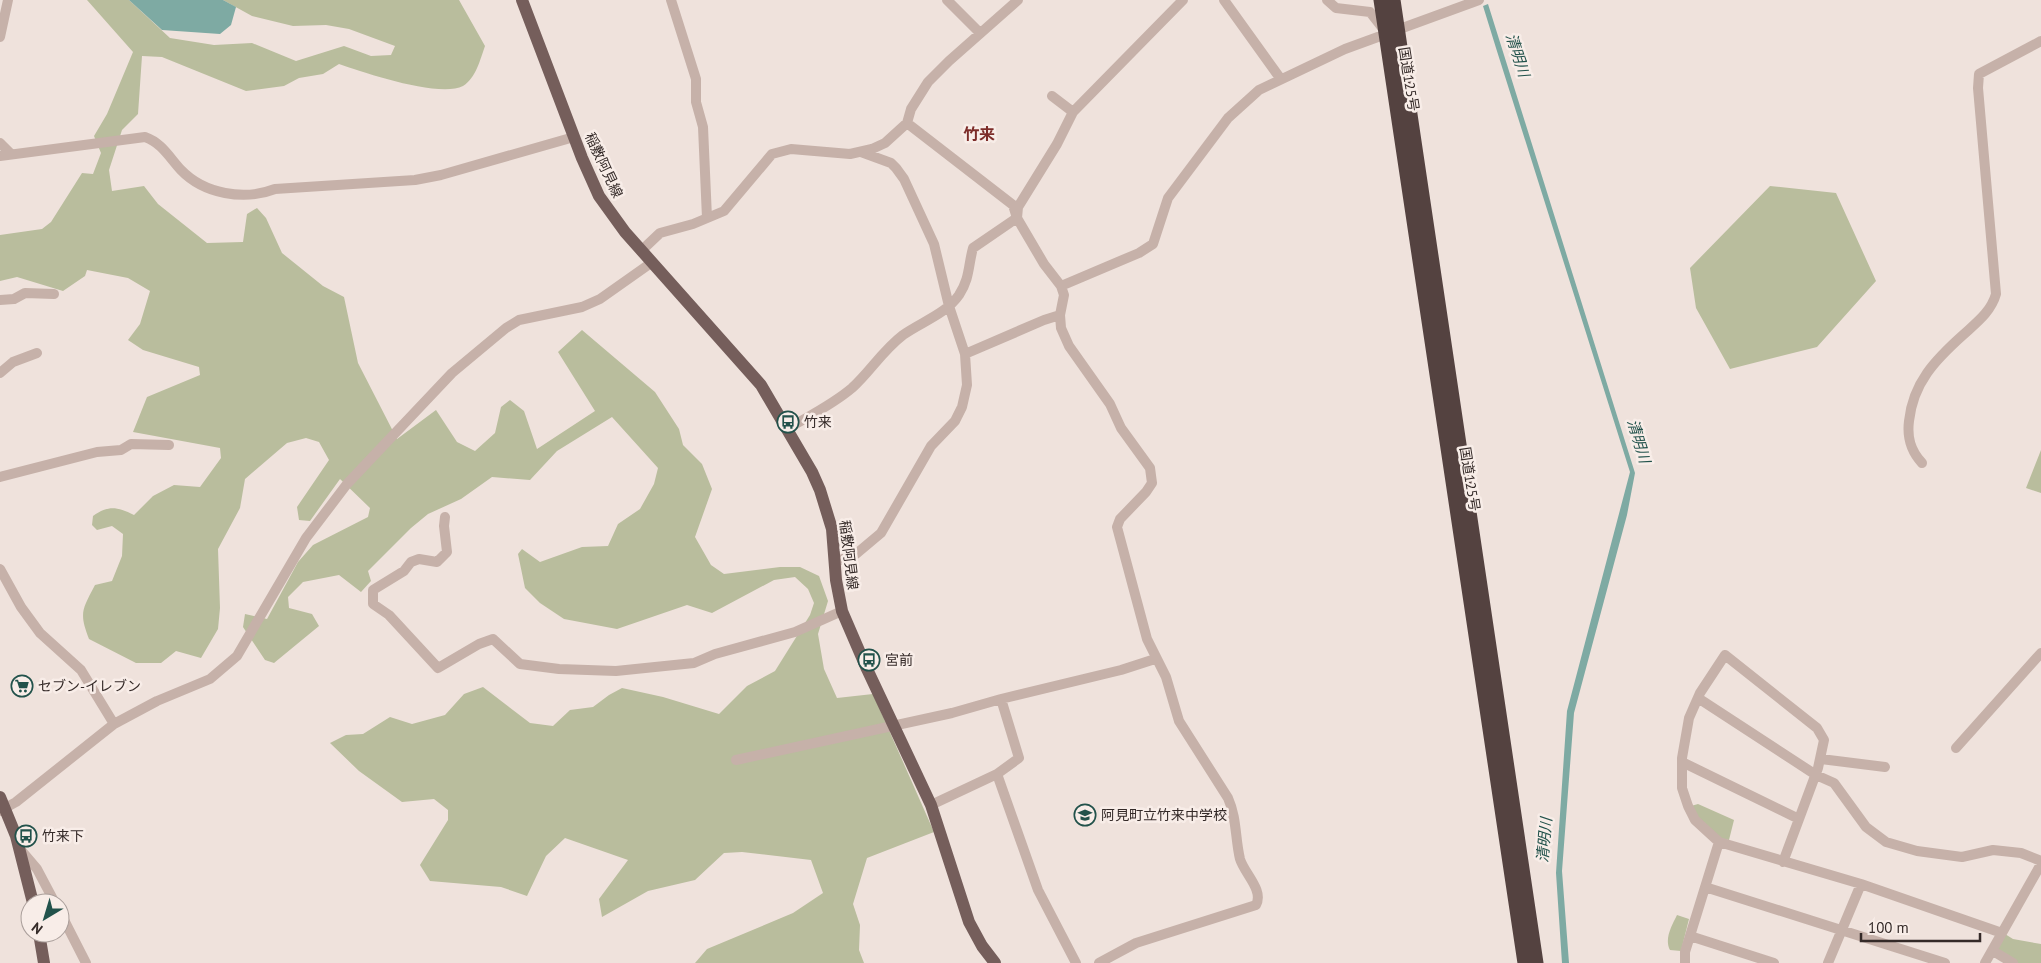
<svg xmlns="http://www.w3.org/2000/svg" width="2041" height="963" font-family="'PT Sans','Noto Sans JP',sans-serif">
<style>
.green{fill:#b9bd9d}
.water{fill:#7eaaa3}
.lines{fill:none;stroke-linecap:round;stroke-linejoin:round}
.minor{stroke:#c6b1a9;stroke-width:10}
.major{stroke:#755e5b;stroke-width:12}
.highway{stroke:#544240;stroke-width:15}
.labels{text-anchor:middle;dominant-baseline:central;stroke-width:5;stroke-linejoin:round;paint-order:stroke}
.street-label{font-size:14px;fill:#342a28;stroke:#f8ede8}
.poi-label{font-size:14px;fill:#342a28;stroke:#f8ede8;text-anchor:start}
.water-label{font-size:15px;font-style:italic;fill:#22524b;stroke:#f8ede8}
.quarter-label{font-size:16px;font-weight:bold;fill:#7c2c29;stroke:#f8ede8}
</style>
<rect width="100%" height="100%" fill="#efe2dc"/>
<path class="green" d="M87 0H129L170 38 214 45 252 43 296 61 344 46 371 56 391 55 395 46 349 29 326 25 293 26 252 16 223 0H459L485 46C480 60 476 78 463 86 439 98 365 73 339 64L323 74 299 78 284 86 246 91 162 57 142 56 138 114 122 130 109 170 112 191 144 186 158 204 207 243 243 242 247 214 257 208 266 218 282 253 323 286 344 297 358 363 397 439 436 410 457 442 475 451 495 433 501 407 510 400 524 411 537 449 595 411 558 352 582 330 655 392 679 429 683 445 702 464 712 489 695 537 711 565 724 574 780 567H800L819 576 828 601 818 634 824 669 837 698 873 694 934 832 867 858 853 904 860 925 859 950 864 963H695L707 949 793 913 823 893 811 860 742 852 724 853 695 880 648 891 602 917 599 899 628 860 565 838 546 856 527 896 501 887 430 881 420 865 448 820V810L434 799 402 802 359 771 330 743 346 735 363 734 390 717 412 724 445 715 464 694 483 687 530 723 553 726 570 710 593 707 609 695 622 688 663 697 719 714 747 686 775 671 810 615 814 603 808 589 795 577 774 580 712 613 687 605 617 629 564 619 540 603 525 588 518 554 522 549 540 562 582 547 608 546 618 524 640 509 654 484 658 468 612 417 557 451 530 480 492 477 461 499 428 514 411 528 368 571 371 581 361 592 339 575 303 582 288 597 289 608 312 614 319 626 274 663 265 660 243 627 245 614 267 619 298 562 313 545 368 517 370 508 340 479 310 521 299 520 297 507 329 460 319 442 306 438 287 443 245 479 240 508 218 549 220 608 218 629 201 658 176 651 161 663H136L89 639C79 613 82 610 95 585L112 581 122 556 123 534 112 526 97 530 92 525 93 516C109 505 117 507 134 515L153 496 174 485 200 487 221 458 220 448 133 432 147 397 200 375 199 367 143 350 128 340 140 324 150 291 128 278 87 270 85 276 63 291 17 277 0 281V235L42 229 51 222 82 173 93 174 101 153 94 136 107 114 133 52Z
M1770 186 1836 193 1876 281 1817 347 1730 369 1696 308 1690 268Z
M2041 450V493L2026 488Z
M1698 804 1734 820 1729 840C1712 839 1699 820 1691 806Z
M1677 915 1689 919 1681 951 1670 950C1664 939 1672 925 1677 915Z
M2005 934 2013 939 2041 944V963H2017L1995 950Z"/>
<path class="water" d="M129 0H223L236 7 231 25 220 34 162 30Z
M1488 4 1635 473 1627 515 1574 713 1562 871 1569 963H1562L1556 873 1567 711 1630 472 1496 48 1483 6Z"/>
<g class="lines">
<path class="minor" d="M671 0 696 79V102L703 127 707 218
M947 0 980 33
M1224 0 1280 78
M1327 0 1336 8 1370 12 1384 30
M0 37 8 0
M1052 96 1073 112
M907 123 1013 205 1017 218 1044 264 1061 286 1064 295 1060 315 1061 328 1069 346 1110 404 1121 428 1150 468 1152 483 1146 492 1120 519 1117 527 1147 639 1166 677 1179 721 1228 798C1237 818 1235 838 1240 859 1244 873 1264 890 1256 905L1136 943 1099 963
M0 143 10 153
M0 156 145 137C162 143 169 157 181 170 204 194 244 201 275 189L415 180 441 175 574 137
M641 251 660 233 693 224 724 211 772 154 791 149 850 154 872 149 885 143 907 123 911 109 928 82 949 61 1018 0
M1061 286 1139 253 1153 244 1168 198 1228 118 1259 90 1345 49 1479 0
M0 300 14 299 25 293 54 294
M965 354 1044 320 1060 315
M0 373 13 362 37 353
M787 429C809 416 832 405 852 388 870 372 882 351 903 335 921 322 946 314 959 295 970 278 968 266 973 248L1017 218 1018 207 1057 144 1073 112 1183 0
M1922 463C1910 450 1907 437 1909 421 1913 383 1935 360 1963 335 1976 323 1991 312 1996 294L1978 88 1979 74 2041 41
M0 477 97 452 121 450 131 444 169 445
M445 517 444 526 447 552 437 562 419 559 411 562 404 571 373 590V604L389 615 438 668 479 644 493 639 520 664 559 669 616 671 694 663 715 654 795 632 842 611
M835 562 856 554 881 533 931 446 955 421 962 407 967 385 965 354 949 306 934 244 904 179 896 168 891 163 861 152
M0 569 21 607 40 633 81 670 114 724
M1698 698 1816 775 1834 783 1866 827 1886 842 1917 851 1962 857 1993 850 2021 853 2041 861
M1956 748 2041 653
M1821 759 1885 767
M736 760 952 713 1001 699
M1682 762 1799 819
M997 774 1038 890 1076 963
M931 805 997 774 1019 758 1001 699 1121 670 1155 659
M0 811 16 802 114 724 157 701 210 679 237 656 306 538 347 484 452 373 506 328 519 320 582 307 600 299 651 263
M20 849 37 869 55 903
M1783 862 1818 768 1824 740 1817 728 1725 655 1700 693 1689 718 1682 758V788L1688 806 1695 820 1719 842 1861 884 2002 933
M1705 887 1945 963
M60 912 86 963
M1690 936 1774 963
M1993 951 2013 963
M1685 963V952L1719 842
M1828 963 1861 884
M1985 963 2041 864"/>
<path class="major" d="M522 0 582 158 599 196 625 232 761 385 812 472 820 490 832 529 836 580 842 611 867 669 931 805 969 922 982 946 995 963
M0 797 16 836 33 903
M39 933 44 963"/>
<path class="highway" d="M1381 0 1525 963
M1393 0 1536 963"/>
</g>
<defs>
<g id="bus-ring" transform="scale(1.125)"><circle r="9.5" fill="#f8ede8" stroke="#22524b" stroke-width="1.5"/><path d="M-5-6H5V4H4V6H2V4H-2V6H-4V4H-5ZM-3.5-4V0h7V-4ZM-3.5 1.2v1.5H-2V1.2ZM2 1.2v1.5H3.5V1.2Z" fill="#22524b"/></g>
<g id="supermarket-ring" transform="scale(1.125)"><circle r="9.5" fill="#f8ede8" stroke="#22524b" stroke-width="1.5"/><path d="M-6-5.5h2.5l.6 2H6L4.5 2H-2.5L-4.4-4H-6ZM-1.5 3.2a1.3 1.3 0 1 0 .1 0ZM3 3.2a1.3 1.3 0 1 0 .1 0Z" fill="#22524b"/></g>
<g id="school-ring" transform="scale(1.125)"><circle r="9.5" fill="#f8ede8" stroke="#22524b" stroke-width="1.5"/><path d="M0-5L7-2L0 1L-7-2ZM-4 1L0 2.5L4 1V4Q0 6-4 4Z" fill="#22524b"/></g>
</defs>
<g fill-rule="evenodd">
<use href="#bus-ring" x="788" y="422"/>
<use href="#bus-ring" x="869" y="660"/>
<use href="#supermarket-ring" x="22" y="686"/>
<use href="#school-ring" x="1085" y="815"/>
<use href="#bus-ring" x="26" y="836"/>
</g>
<g class="labels">
<g class="street-label">
<text transform="translate(1409 79) rotate(81)">国道125号</text>
<text transform="translate(604 165) rotate(65)">稲敷阿見線</text>
<text transform="translate(1470 479) rotate(81)">国道125号</text>
<text transform="translate(849 555) rotate(83)">稲敷阿見線</text>
</g>
<g class="poi-label">
<text x="804" y="422">竹来</text>
<text x="885" y="660">宮前</text>
<text x="38" y="686">セブン-イレブン</text>
<text x="1101" y="815">阿見町立竹来中学校</text>
<text x="42" y="836">竹来下</text>
</g>
<g class="water-label">
<text transform="translate(1518 55) rotate(72)">清明川</text>
<text transform="translate(1639 441) rotate(73)">清明川</text>
<text transform="translate(1544 840) rotate(-85)">清明川</text>
</g>
<g class="quarter-label">
<text x="979" y="134">竹来</text>
</g>
</g>
<g transform="translate(45 918) rotate(218)"><circle r="24" fill="#f8ede8" stroke="#aa9f9b"/>
<path d="M0-4L9 19L0 12L-9 19Z" fill="#22524b"/>
<text y="-8" font-size="14" font-weight="bold" text-anchor="middle" fill="#342a28">N</text>
</g>
<path d="M1861 933v8h119v-8" fill="none" stroke="#342a28" stroke-width="2.5"/>
<text x="1868" y="933" font-size="15" fill="#342a28" stroke="#f8ede8" stroke-width="4" paint-order="stroke">100 m</text>
</svg>
